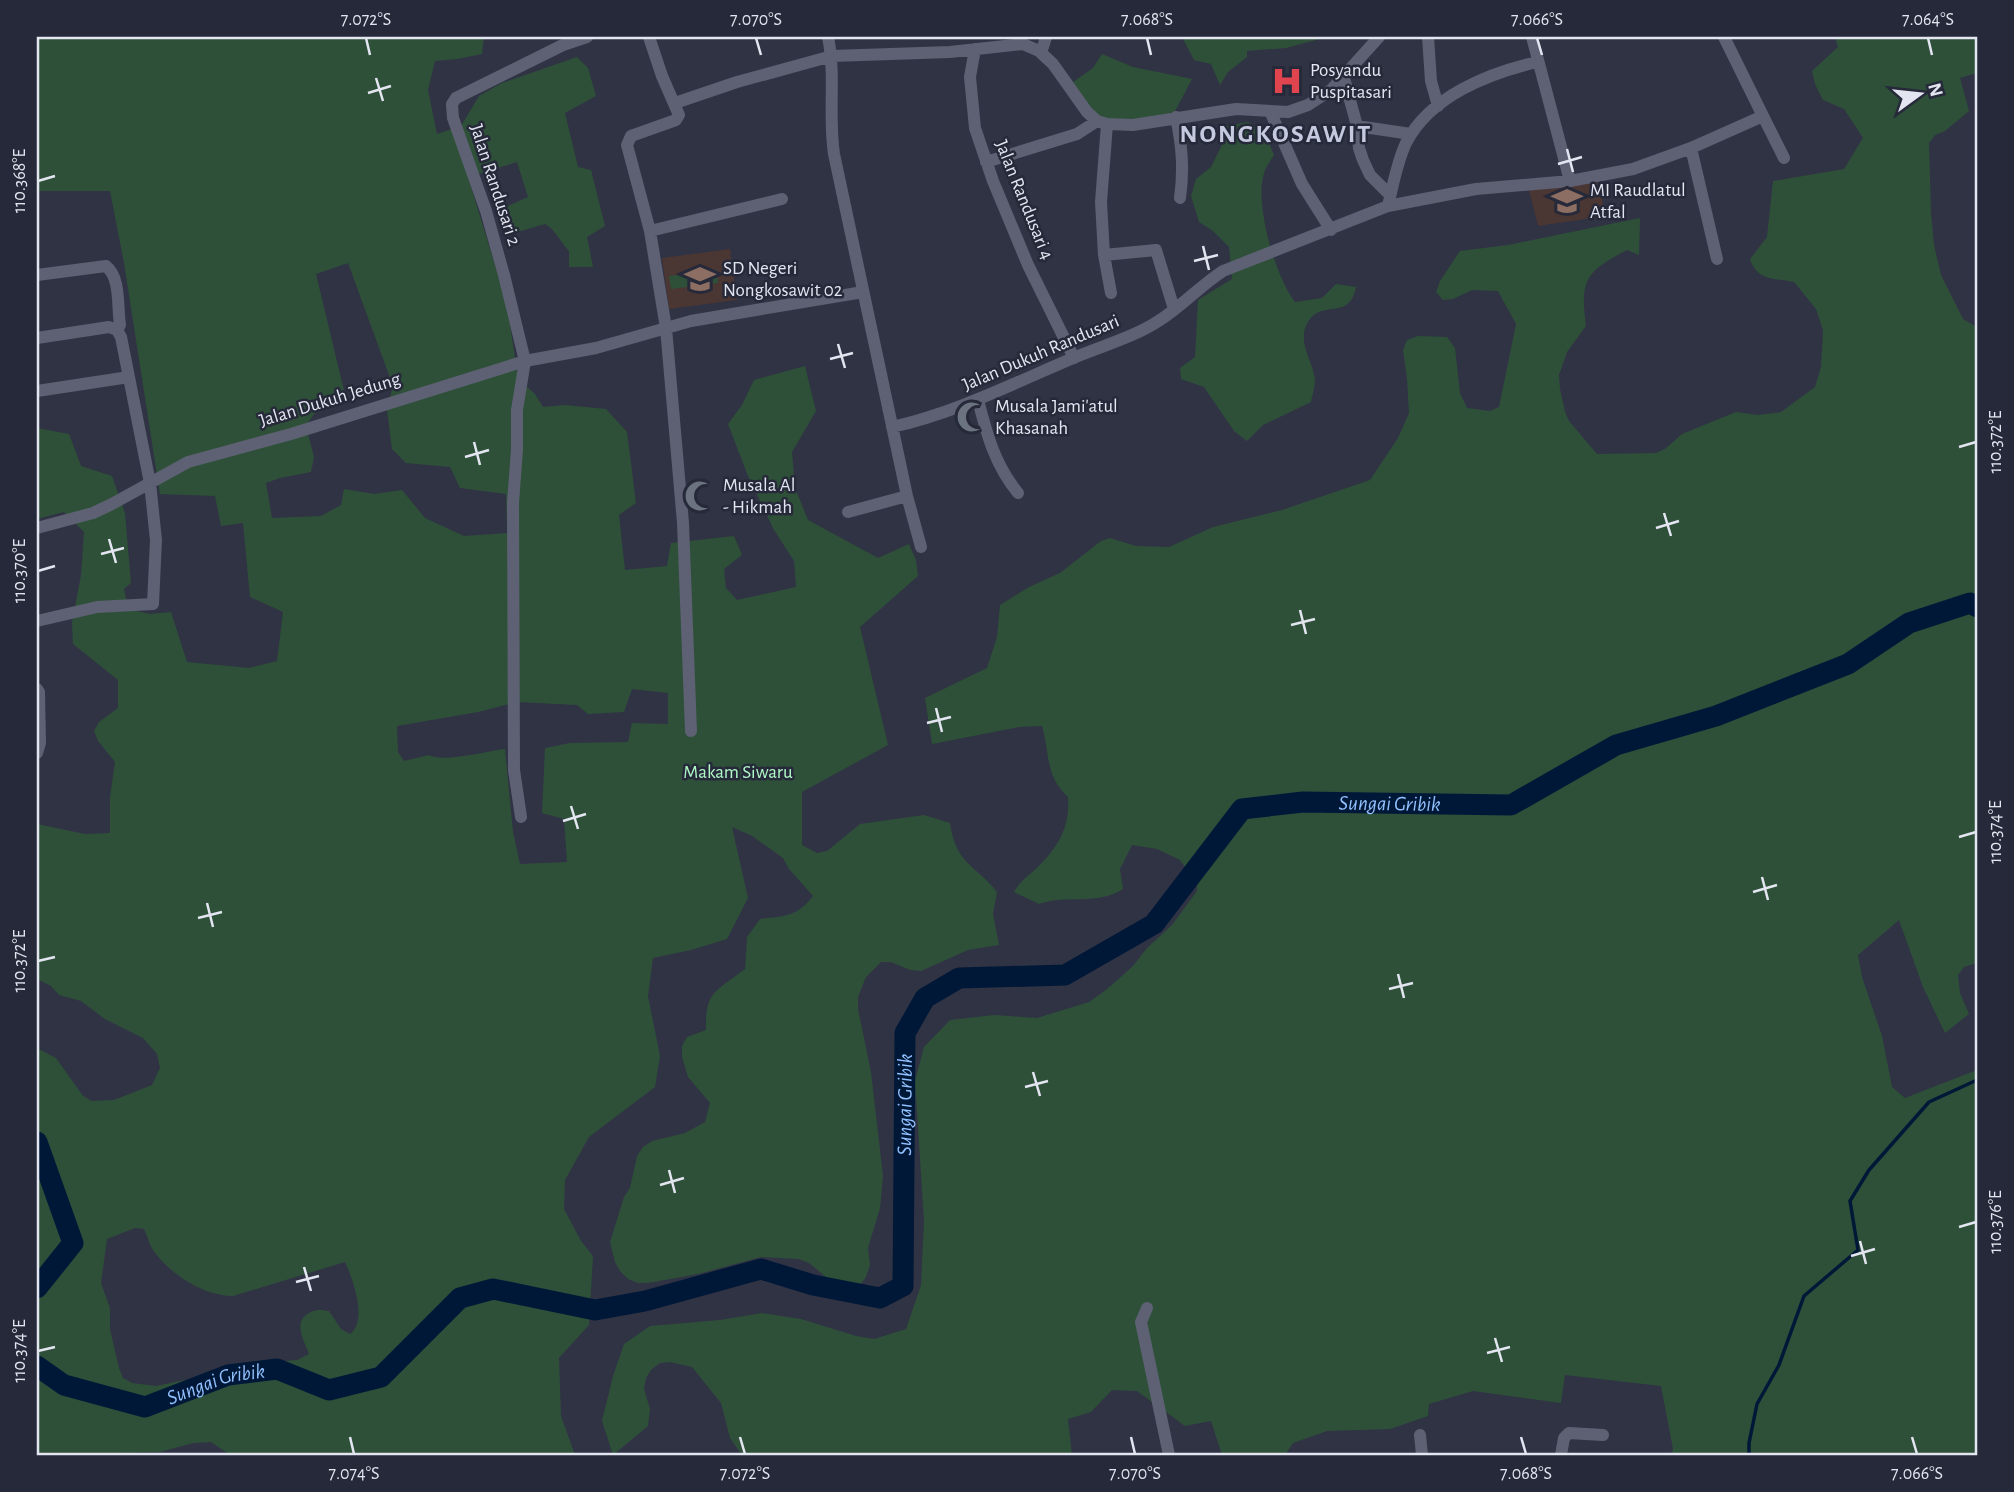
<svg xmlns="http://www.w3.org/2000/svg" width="2014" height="1492" font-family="'Alegreya Sans',sans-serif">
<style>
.education{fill:#4a3633}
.green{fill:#2e5039;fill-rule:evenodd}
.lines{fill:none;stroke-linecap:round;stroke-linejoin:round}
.stream{stroke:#001838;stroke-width:3.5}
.river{stroke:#001838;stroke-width:21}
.minor{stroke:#5d6173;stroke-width:12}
.ticks{fill:none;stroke:#e3e6f1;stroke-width:2.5}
.labels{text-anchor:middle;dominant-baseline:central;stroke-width:5;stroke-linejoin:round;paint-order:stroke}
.poi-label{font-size:19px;fill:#e3e6f1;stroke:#262939;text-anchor:start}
.street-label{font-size:19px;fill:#e3e6f1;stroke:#262939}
.park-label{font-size:19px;fill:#aff9c6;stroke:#262939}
.water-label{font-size:21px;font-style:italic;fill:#91c1fe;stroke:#262939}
.district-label{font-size:26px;font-weight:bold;letter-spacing:2px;fill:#c6cae0;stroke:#262939}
.neatline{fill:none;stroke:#e3e6f1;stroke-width:2.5}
.ticks-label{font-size:18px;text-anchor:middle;fill:#e3e6f1}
</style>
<rect width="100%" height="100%" fill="#303344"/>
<path class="education" d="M1597 180 1606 216 1538 226 1528 186Z
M730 249 737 300 669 309 662 258Z"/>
<path class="green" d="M37 37H484L482 54 457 59 435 61 428 90 437 134 461 126 479 96 502 83 577 57 588 68 596 96 565 113 578 167 591 170 605 226 587 237 593 267H569V251C561 243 555 229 545 224L507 235 499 210 528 197 517 162 468 177 507 304 518 379 535 394 543 407 565 405 606 409 627 432 636 503 619 515 625 570 667 566 671 543 734 536 742 555 724 569 726 588 737 600 796 587 794 561 774 530 748 476 728 424 742 405 754 380 805 366 816 411 792 452 795 488 808 520 878 558 909 544 916 560 918 576 860 627 888 745 802 792V845L817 853 827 851 860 824 924 815 950 823C956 865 975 864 997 892L993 914 999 945 968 950 921 971 910 970 891 962H881L866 977 858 997V1009L871 1072 883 1176 880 1208 868 1248 870 1265 866 1277 860 1285H849L826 1277 809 1263 799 1259 761 1257 698 1274 648 1283H638L628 1279 620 1271 615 1262 610 1242 624 1197 630 1188 637 1156 643 1147 652 1141 685 1133 705 1122 710 1103 688 1077 682 1057V1046L687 1037 706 1030C705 990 716 992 745 969L747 937 760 919C785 916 797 917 813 896L789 869 783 858 752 836 732 827 748 898 727 939 691 950 653 958 648 996 660 1056 655 1087 589 1137 565 1180 564 1209 581 1241 593 1256 589 1325 559 1358 561 1416 575 1455H230L211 1442 193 1443 160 1452 37 1455V1048L56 1058 83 1096 92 1101 114 1100 152 1085 160 1068 157 1054 143 1038 105 1019 81 1001 59 995 51 986 37 979V824L85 834 110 833V797L115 762 98 741 94 731 99 722 118 708V680L73 644 72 623 81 575 84 532 64 512 37 519V428L69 434 81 466 112 476 125 513 131 583 124 589 128 609 150 614 171 612 187 662 249 668 277 661 283 612 250 597 243 523 221 526 215 496 160 494 124 263 110 191H37ZM348 263 393 386 387 410 392 449 406 463 450 467 460 488 506 494 507 533 464 536 425 518 402 490 374 494 344 489 341 505 321 516 272 518 266 483 280 478 311 472 314 457 306 426 314 414 346 399 316 274ZM632 689 668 693V724L632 723 628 742 570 743 545 748 542 813 564 819 567 862 520 864 513 832 505 749C487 751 443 763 429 755L404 761 398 752 397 726 478 712 517 702 577 705 588 714 624 712ZM135 1228 144 1229C148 1237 150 1248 156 1254 173 1276 205 1296 233 1296L345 1262C353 1279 368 1321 350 1334L341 1329 329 1311C321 1310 318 1309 311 1312 292 1321 303 1338 309 1354L297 1360 272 1362 156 1386 132 1383 123 1378 119 1368 110 1329V1308L101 1283 107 1239Z
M1182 37H1327L1286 48 1247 51V57L1228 72 1220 85 1211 64 1194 60Z
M1835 37H1977V73L1960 78 1969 111 1945 131 1935 135 1929 143 1931 212 1934 245 1941 275 1963 319 1977 327V963L1964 967 1958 975 1960 993 1969 1014 1945 1033 1923 987 1899 920 1858 955 1862 977 1882 1036 1892 1087 1905 1098 1977 1070V1455H1671L1673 1449 1661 1386 1565 1375 1561 1403 1473 1391 1429 1404 1428 1416 1390 1429 1327 1431 1293 1443 1285 1455H1222L1211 1421 1185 1426 1137 1391 1112 1390 1091 1412 1068 1419 1072 1455H742L730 1438 721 1403 692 1367 670 1362 660 1363 651 1370 646 1378 644 1389 650 1409 648 1426 613 1455 602 1421 613 1376 624 1344 650 1326 720 1320 762 1313 801 1319 856 1336 874 1339 906 1329 921 1285 924 1221 915 1081 924 1047 950 1020 994 1015 1037 1018 1089 1002 1106 990 1133 966 1147 948 1172 925 1197 891V884L1180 860 1157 849 1132 845 1120 869 1123 889C1098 906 1066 894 1039 904L1014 892C1020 881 1028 876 1037 868 1059 846 1070 827 1068 797 1045 776 1050 754 1042 726L1019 727 932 744 925 698 987 668 997 637 1000 605 1029 587 1060 573 1101 541 1110 538 1136 546 1169 547 1213 527 1282 510 1370 480 1398 438 1409 413 1407 379 1403 350 1407 340 1418 336 1447 337 1455 348 1460 393 1467 408 1490 411 1499 407 1516 324 1498 291 1472 290 1453 299 1443 300 1436 292 1440 281 1460 251 1508 245 1640 218 1639 255 1627 250C1585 272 1580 280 1586 326L1567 352 1559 375 1560 389 1565 412 1569 421 1597 454 1656 453 1665 449 1682 434 1736 412 1758 415 1781 412 1815 387 1821 367 1823 330 1816 309 1794 282C1774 278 1757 281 1750 259L1767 237 1773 181 1844 169 1863 138 1844 109 1823 100 1815 84 1812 71 1838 47Z
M1102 54 1133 67 1192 79 1174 113C1156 117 1109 127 1095 115 1086 107 1079 91 1073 82L1093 68Z
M1248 122 1264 131 1274 155C1271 160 1267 165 1265 170 1253 201 1275 276 1295 302L1322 298 1336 284 1356 287C1349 322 1323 298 1308 322 1296 341 1313 361 1315 380 1315 387 1312 396 1311 402L1263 425 1247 441 1234 431 1204 387 1181 379 1180 368 1195 357 1198 300 1232 279 1229 247 1213 231 1199 222 1191 196 1196 179 1211 167 1224 141 1226 126Z
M717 270 718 283 671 289 669 276Z"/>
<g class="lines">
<path class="stream" d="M1749 1455V1443L1757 1404 1779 1365 1804 1296 1858 1250 1850 1201 1869 1170 1929 1102 1977 1080"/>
<g class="river">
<path d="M37 1142 73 1243 37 1288"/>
<path id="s1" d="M37 1366 64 1385 145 1407 228 1375 277 1369 329 1390 381 1377 460 1298 493 1289 595 1310 645 1301 761 1269 813 1285 880 1298 903 1286 905 1033 925 998 959 978 1065 975 1154 924 1242 809 1303 802 1511 805 1616 745 1716 716 1848 664 1909 623 1970 603 1977 607"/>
</g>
<path class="minor" d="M649 37 662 76 679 115 676 120 631 136 627 145 650 231 666 328 683 523 691 731
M828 37C836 76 828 115 834 154L907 496 921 547
M1428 37 1431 81 1438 106
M1532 37 1570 181
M975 49 970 77 975 128 993 181 1028 265 1074 358
M1039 51 1043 47 1046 37
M1344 78 1357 126 1359 148 1363 160 1370 175 1390 195
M675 103 737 82 832 56 950 52 1023 44 1039 51 1053 64 1087 112 1097 121 1107 124 1133 125 1236 109 1288 112 1308 105 1331 90 1379 37
M1270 111 1302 184 1331 230
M1763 116 1784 158
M1176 117C1182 146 1184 169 1180 198
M1107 124 1101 202 1104 255 1111 293
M1357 126 1411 134
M1691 148 1717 259
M986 162 1077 134 1097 121
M1388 206C1393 185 1397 162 1406 143 1430 96 1489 73 1537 62
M650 231 782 199
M1104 255 1156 250 1174 309
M37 275 106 266C121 278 117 306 120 325L117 330
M37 338 109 327 117 330 121 337 150 483 156 540 153 604 97 607 37 621
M37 391 129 377
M978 400C987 435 995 465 1018 493
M892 427C955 413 1012 384 1071 359 1101 346 1133 338 1160 320 1182 306 1200 286 1223 271L1388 206 1476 189 1570 181 1633 169 1691 148 1763 116 1724 37
M848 512 907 496
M37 528 93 513 112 504 188 462 291 434 525 361 596 348 691 321 863 292
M37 689 39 692 40 743 37 753
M521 817 514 770 513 503 517 449V410L525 361 504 275 486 211 453 118 452 104 456 98 563 45 587 37
M1147 1308 1141 1322 1169 1455
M1420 1435 1422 1455
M1561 1455 1564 1438 1569 1433 1603 1435"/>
</g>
<path class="ticks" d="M366 38 370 55M756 38 761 55M1147 38 1151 55M1537 38 1542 55M1928 38 1932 55M376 78 383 101M368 93 391 86M1567 149 1573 172M1558 164 1582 157M38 181 55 176M1203 246 1209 270M1194 261 1218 255M838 344 845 368M830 359 853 353M474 442 480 465M1959 447 1976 442M465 457 489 450M1664 513 1671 536M1656 528 1679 521M109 539 116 563M101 554 124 548M38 571 55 566M1300 610 1306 634M1291 625 1315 619M936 708 942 732M927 723 951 717M571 806 578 829M563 821 586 814M1959 837 1976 832M1762 877 1768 900M1753 892 1777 885M207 903 213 927M198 918 222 912M38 961 55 957M1398 974 1404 998M1389 989 1413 983M1033 1072 1040 1096M1025 1087 1048 1081M669 1170 675 1193M660 1185 684 1178M1959 1227 1976 1222M1860 1241 1866 1264M1851 1256 1875 1249M304 1267 311 1291M296 1282 319 1276M1495 1338 1502 1362M38 1351 55 1347M1487 1353 1510 1347M350 1437 354 1454M740 1437 745 1454M1131 1437 1135 1454M1521 1437 1526 1454M1912 1437 1917 1454"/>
<defs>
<g id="hospital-bare" transform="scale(2.415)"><path d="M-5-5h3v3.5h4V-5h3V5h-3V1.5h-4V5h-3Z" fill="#e0444e" stroke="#262939" stroke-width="2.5" paint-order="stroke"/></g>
<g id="school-bare" transform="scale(2.415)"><path d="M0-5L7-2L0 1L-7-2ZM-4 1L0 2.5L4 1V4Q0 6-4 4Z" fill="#8d6e63" stroke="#262939" stroke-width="2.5" paint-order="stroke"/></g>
<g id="mosque-bare" transform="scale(2.415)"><path d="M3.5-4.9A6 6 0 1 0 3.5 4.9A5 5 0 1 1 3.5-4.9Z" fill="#6b7280" stroke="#262939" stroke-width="2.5" paint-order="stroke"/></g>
</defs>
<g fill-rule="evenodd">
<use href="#hospital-bare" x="1287" y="81"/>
<use href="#school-bare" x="1567" y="201"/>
<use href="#school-bare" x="700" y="279"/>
<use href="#mosque-bare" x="972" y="417"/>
<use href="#mosque-bare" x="700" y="496"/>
</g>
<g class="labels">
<g class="poi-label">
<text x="1310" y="70">Posyandu<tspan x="1310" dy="22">Puspitasari</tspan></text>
<text x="1590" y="190">MI Raudlatul<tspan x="1590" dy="22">Atfal</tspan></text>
<text x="723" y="268">SD Negeri<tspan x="723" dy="22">Nongkosawit 02</tspan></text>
<text x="995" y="406">Musala Jami'atul<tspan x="995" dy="22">Khasanah</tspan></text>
<text x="723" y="485">Musala Al<tspan x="723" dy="22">- Hikmah</tspan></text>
</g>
<g class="street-label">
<text transform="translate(495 185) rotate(72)">Jalan Randusari 2</text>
<text transform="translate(1024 200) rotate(68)">Jalan Randusari 4</text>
<text transform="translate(1041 353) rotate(-23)">Jalan Dukuh Randusari</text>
<text transform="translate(330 400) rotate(-17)">Jalan Dukuh Jedung</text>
</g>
<g class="park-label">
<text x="738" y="772">Makam Siwaru</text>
</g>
<g class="water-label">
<text stroke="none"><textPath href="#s1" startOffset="1769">Sungai Gribik</textPath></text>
<text stroke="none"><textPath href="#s1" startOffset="1116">Sungai Gribik</textPath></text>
<text stroke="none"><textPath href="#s1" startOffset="192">Sungai Gribik</textPath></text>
</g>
<g class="district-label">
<text x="1276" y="134">NONGKOSAWIT</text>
</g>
</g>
<rect width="2014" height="1492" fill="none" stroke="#262939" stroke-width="77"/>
<g transform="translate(1920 94) rotate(75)" stroke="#262939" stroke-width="5" paint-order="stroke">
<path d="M0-5L12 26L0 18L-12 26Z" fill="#e3e6f1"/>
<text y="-10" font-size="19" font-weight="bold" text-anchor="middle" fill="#e3e6f1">N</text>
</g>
<rect x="38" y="38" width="1938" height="1416" class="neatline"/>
<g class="ticks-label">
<text x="366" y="25">7.072°S</text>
<text x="756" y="25">7.070°S</text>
<text x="1147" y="25">7.068°S</text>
<text x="1537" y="25">7.066°S</text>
<text x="1928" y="25">7.064°S</text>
<text transform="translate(19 181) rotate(-90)" y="6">110.368°E</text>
<text transform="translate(1995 442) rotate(-90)" y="6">110.372°E</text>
<text transform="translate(19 571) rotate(-90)" y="6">110.370°E</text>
<text transform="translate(1995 832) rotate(-90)" y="6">110.374°E</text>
<text transform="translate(19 961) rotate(-90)" y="6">110.372°E</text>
<text transform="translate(1995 1222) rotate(-90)" y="6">110.376°E</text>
<text transform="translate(19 1351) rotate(-90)" y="6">110.374°E</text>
<text x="354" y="1479">7.074°S</text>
<text x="745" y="1479">7.072°S</text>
<text x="1135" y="1479">7.070°S</text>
<text x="1526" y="1479">7.068°S</text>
<text x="1917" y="1479">7.066°S</text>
</g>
</svg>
